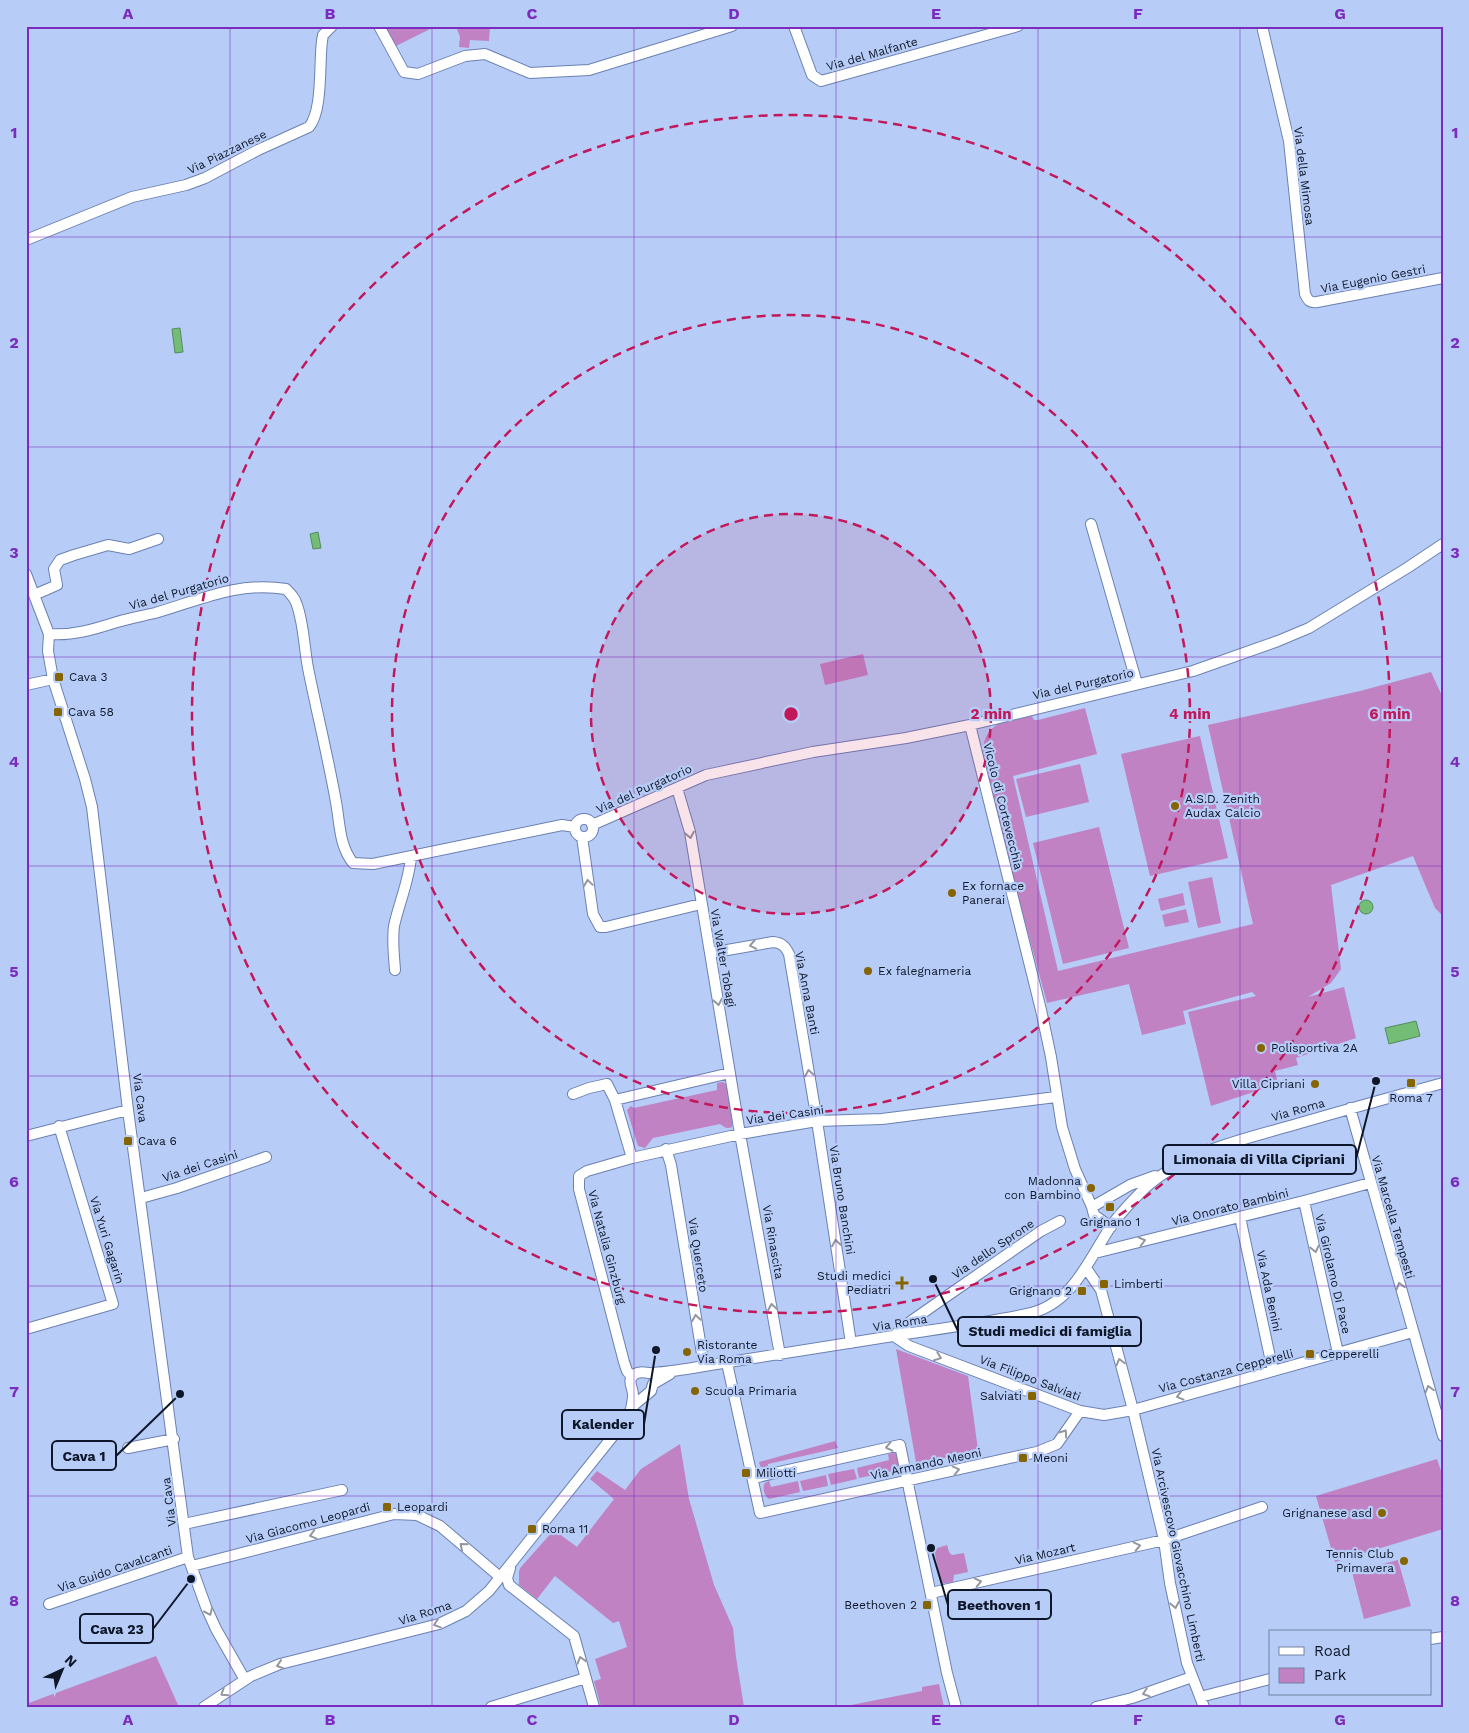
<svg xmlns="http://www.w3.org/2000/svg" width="1469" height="1733" font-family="'Work Sans',sans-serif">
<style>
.green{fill:#c082c3}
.water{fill:#73bd76;stroke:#558b5f}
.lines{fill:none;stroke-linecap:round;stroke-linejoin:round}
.minor-casing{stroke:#6b81b3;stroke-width:12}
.minor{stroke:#fff;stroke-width:10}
.oneway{stroke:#93979f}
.grid{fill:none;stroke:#7b2cbf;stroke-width:1;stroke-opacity:0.55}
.ring{fill:none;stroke:#c2185b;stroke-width:2.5;stroke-dasharray:9 6}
.poi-dot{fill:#866400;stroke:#b7ccf6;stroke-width:2}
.labels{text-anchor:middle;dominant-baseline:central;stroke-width:4.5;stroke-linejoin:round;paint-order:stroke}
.street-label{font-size:12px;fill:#0e172a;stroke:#b7ccf6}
.poi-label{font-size:12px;fill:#0e172a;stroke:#b7ccf6;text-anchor:start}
.centre{fill:#c2185b;stroke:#b7ccf6;stroke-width:2.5}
.ring-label{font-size:15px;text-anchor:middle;font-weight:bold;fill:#c2185b;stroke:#b7ccf6;stroke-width:4.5;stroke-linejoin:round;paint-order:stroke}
.leader{fill:none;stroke:#0e172a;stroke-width:2}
.callout-dot{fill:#0e172a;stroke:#b7ccf6;stroke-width:2}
.callout{fill:#b7ccf6;stroke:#0e172a;stroke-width:2}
.callout-label{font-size:14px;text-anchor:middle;font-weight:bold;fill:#0e172a}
.neatline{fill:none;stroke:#7b2cbf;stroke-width:2}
.grid-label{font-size:16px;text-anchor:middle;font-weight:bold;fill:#7b2cbf}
</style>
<rect width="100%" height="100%" fill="#b7ccf6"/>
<path class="green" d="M385 26H436L394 47Z
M456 26H490L489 41 470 40 469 48 459 47 460 37Z
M863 654 868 675 825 685 820 664Z
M1431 672 1443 698V916L1435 908 1413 856 1331 885 1341 969 1331 983 1308 997 1344 987 1356 1038 1296 1058 1298 1065 1275 1071 1278 1084 1211 1106 1188 1012 1256 996 1252 992 1183 1011 1186 1024 1142 1035 1129 984 1047 1003 988 785C985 766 976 740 995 726 1004 719 1021 719 1032 716L1034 720H1038L1085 708 1097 754 1013 776 1058 971 1253 924 1208 725 1360 691Z
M1200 736 1228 858 1150 876 1121 754Z
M1080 764 1089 802 1026 817 1016 779Z
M1099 827 1129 948 1063 964 1033 843Z
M1212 877 1221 923 1198 928 1188 882Z
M1183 893 1185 905 1161 911 1158 899Z
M1186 909 1189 922 1165 927 1162 915Z
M723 1082 726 1084 732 1118V1127C727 1130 723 1126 720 1124L653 1138 645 1148 638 1146 627 1110 631 1106 634 1108 717 1090V1083Z
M896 1349 968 1376 978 1450 932 1461 928 1468H917Z
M835 1441 838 1448 768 1464V1467L763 1468 760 1466 759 1462Z
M680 1444 689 1499 714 1585 733 1628 736 1657 744 1707H601L594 1681 601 1679 595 1659 627 1647 619 1621 613 1623 555 1576 537 1599 519 1585V1571L521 1567 554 1530 577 1547 614 1499 590 1479 597 1471 625 1490 641 1469Z
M894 1453 897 1454 900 1469 899 1470 859 1478 857 1468 889 1460 888 1454Z
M1437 1459 1443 1477V1529L1335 1562 1316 1496Z
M854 1469 857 1479 831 1485 828 1474Z
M826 1475 828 1486 803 1491 800 1481Z
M769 1481 771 1487 798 1481 800 1492 769 1499C764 1496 762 1487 765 1483Z
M947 1545 949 1552 952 1555 964 1553 968 1572 954 1575 953 1582 941 1584 934 1549Z
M1398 1560 1411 1606 1364 1619 1352 1572Z
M156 1656 179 1707H26V1704Z
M939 1684 944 1707H841L922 1691V1687Z"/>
<path class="water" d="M180 328 183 352 175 353 172 329Z
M318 532 321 548 313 549 310 534Z
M1359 907a7 7 0 1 1 14 0a7 7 0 1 1-14 0Z
M1416 1021 1420 1036 1389 1044 1385 1028Z"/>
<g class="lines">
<g class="minor-casing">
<path id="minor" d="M379 26 404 72 418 74 465 56 485 54 530 73 589 70 732 26
M794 26 812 75 821 81 1018 26
M1262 26 1289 141 1305 294C1308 300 1309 303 1317 302L1443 278
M26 240 132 197 186 185 205 178 258 150 309 127C323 111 319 63 322 41L323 35 332 26
M1091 524 1137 684
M26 574 49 634 48 651 53 679 85 779 92 807 128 1110 188 1557 206 1607 216 1629 245 1680
M34 595 57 585 54 569 60 560 74 555 108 545 129 549 158 539
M49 634C73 636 95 629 117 622 130 618 142 616 155 613 200 600 238 581 286 589 291 594 295 598 297 605 304 625 304 647 308 668 317 713 328 757 336 802 340 824 339 845 353 863L373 864 562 825 575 827
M26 685 53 679
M970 725 1041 1010 1051 1057 1062 1127 1075 1169 1092 1207
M677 788 690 832 740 1134 780 1355
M575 828a9 9 0 1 1 18 0a9 9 0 1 1-18 0Z
M592 825 706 775 813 752 906 738 970 725 1193 671 1278 641 1309 628 1407 568 1443 544
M582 837 593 914 600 927H606L701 904
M710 953 773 942C782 943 785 946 789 954L817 1121 851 1343
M395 970C394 956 392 940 394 926 399 903 409 881 411 857
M573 1094 589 1088 607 1084 615 1100 632 1158 740 1134 817 1121 882 1119 1056 1097
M615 1100 730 1073
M1350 1108 1443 1436
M26 1136 128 1110
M666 1149 671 1165 704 1366
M632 1158 587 1171 579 1176V1189L624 1362 627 1371 632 1377
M141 1198 177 1188 266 1157
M1304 1201 1338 1353
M1240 1217 1273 1371
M1111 1227 1094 1215 1092 1207 1130 1185 1155 1176
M1095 1253 1304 1201 1370 1183
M1086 1268 1101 1290 1133 1410 1164 1540 1170 1583 1187 1663 1204 1707
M26 1329 113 1304 59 1126
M894 1336 909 1346 1080 1411 1104 1415 1133 1410 1413 1332
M894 1336 904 1326 947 1296 1041 1231 1060 1221
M727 1363 760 1513 1037 1452 1057 1444 1080 1411
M631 1409C632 1404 633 1400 633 1395 633 1387 626 1380 635 1374 641 1370 647 1374 653 1373 670 1372 687 1369 704 1366 767 1356 830 1346 893 1336 938 1329 983 1323 1027 1314 1072 1305 1088 1261 1111 1226 1121 1212 1133 1200 1145 1188 1185 1152 1240 1140 1290 1126 1341 1111 1392 1097 1443 1083
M128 1448 174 1439
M753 1478 900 1445 947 1673 956 1707
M184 1524 342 1490
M192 1566 394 1514 417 1515 440 1526 500 1577
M510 1568 507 1578 509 1585 574 1636 594 1707
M931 1593 1164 1540 1262 1507
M49 1604 188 1557
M1430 1639 1443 1637
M1200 1697 1270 1679
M204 1707 251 1676 280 1664 439 1624 466 1611 489 1591 621 1426 634 1405 651 1391 653 1384 670 1374
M491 1707 586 1678
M1096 1707 1132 1698 1192 1677"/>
</g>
<use href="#minor" class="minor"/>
</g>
<defs><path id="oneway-chevron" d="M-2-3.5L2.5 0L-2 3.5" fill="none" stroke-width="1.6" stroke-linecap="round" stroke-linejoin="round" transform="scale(1.25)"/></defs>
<g class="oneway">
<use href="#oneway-chevron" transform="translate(690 835) rotate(79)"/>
<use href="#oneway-chevron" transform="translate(588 883) rotate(-98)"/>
<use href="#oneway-chevron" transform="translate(753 945) rotate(169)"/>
<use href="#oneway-chevron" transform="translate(718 1002) rotate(80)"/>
<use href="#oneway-chevron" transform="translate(809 1073) rotate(-100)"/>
<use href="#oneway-chevron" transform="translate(1142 1241) rotate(-14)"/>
<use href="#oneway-chevron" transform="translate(836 1243) rotate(-99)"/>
<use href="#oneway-chevron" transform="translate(1315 1249) rotate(77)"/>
<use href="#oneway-chevron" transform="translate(1400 1286) rotate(-106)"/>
<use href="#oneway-chevron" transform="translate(772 1307) rotate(-100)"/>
<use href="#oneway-chevron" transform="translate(696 1318) rotate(-99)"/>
<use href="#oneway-chevron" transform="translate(938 1357) rotate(21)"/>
<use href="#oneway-chevron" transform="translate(1120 1362) rotate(-105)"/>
<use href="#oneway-chevron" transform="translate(1429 1389) rotate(-106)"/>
<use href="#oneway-chevron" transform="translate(1180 1396) rotate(165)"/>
<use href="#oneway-chevron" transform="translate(1064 1433) rotate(-55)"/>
<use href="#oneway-chevron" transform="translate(889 1447) rotate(168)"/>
<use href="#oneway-chevron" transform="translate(956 1470) rotate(-13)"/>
<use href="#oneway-chevron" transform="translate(313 1535) rotate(165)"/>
<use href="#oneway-chevron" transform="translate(463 1546) rotate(-140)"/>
<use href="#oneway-chevron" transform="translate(1137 1546) rotate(-13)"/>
<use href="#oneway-chevron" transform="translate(978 1582) rotate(-13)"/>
<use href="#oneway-chevron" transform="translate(1175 1605) rotate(79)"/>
<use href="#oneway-chevron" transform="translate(209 1612) rotate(66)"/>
<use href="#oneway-chevron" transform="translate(437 1624) rotate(161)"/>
<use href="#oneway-chevron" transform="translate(581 1660) rotate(-107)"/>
<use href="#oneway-chevron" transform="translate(280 1665) rotate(162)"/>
<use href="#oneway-chevron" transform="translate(224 1693) rotate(147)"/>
<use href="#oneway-chevron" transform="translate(1146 1693) rotate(161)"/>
</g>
<path class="grid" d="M230 26V1707M432 26V1707M634 26V1707M836 26V1707M1038 26V1707M1240 26V1707M26 237H1443M26 447H1443M26 657H1443M26 866H1443M26 1076H1443M26 1286H1443M26 1496H1443"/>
<circle cx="791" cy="714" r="200" fill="#c2185b" fill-opacity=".12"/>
<g class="ring">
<circle cx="791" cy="714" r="200"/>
<circle cx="791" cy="714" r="399"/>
<circle cx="791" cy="714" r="599"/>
</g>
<g class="poi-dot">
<rect x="54" y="672" width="10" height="10" rx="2.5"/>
<rect x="53" y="707" width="10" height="10" rx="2.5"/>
<circle cx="1175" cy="806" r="5"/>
<circle cx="952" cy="893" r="5"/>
<circle cx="868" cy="971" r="5"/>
<circle cx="1261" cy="1048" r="5"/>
<rect x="1406" y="1078" width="10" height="10" rx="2.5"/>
<circle cx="1315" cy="1084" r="5"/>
<rect x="123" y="1136" width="10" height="10" rx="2.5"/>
<circle cx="1091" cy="1188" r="5"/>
<rect x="1105" y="1202" width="10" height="10" rx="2.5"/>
<path d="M899.5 1275.5h5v5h5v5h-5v5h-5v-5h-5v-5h5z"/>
<rect x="1099" y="1279" width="10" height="10" rx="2.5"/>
<rect x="1077" y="1286" width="10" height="10" rx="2.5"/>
<circle cx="687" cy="1352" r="5"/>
<rect x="1305" y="1349" width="10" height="10" rx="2.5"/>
<circle cx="695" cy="1391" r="5"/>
<rect x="1027" y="1391" width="10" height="10" rx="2.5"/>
<rect x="1018" y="1453" width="10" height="10" rx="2.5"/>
<rect x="741" y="1468" width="10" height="10" rx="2.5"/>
<rect x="382" y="1502" width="10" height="10" rx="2.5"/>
<circle cx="1382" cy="1513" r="5"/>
<rect x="527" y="1524" width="10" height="10" rx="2.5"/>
<circle cx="1404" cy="1561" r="5"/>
<rect x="922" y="1600" width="10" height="10" rx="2.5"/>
</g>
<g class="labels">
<g class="street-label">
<text transform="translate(872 54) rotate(-16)">Via del Malfante</text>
<text transform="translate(227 152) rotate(-26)">Via Piazzanese</text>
<text transform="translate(1304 176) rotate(83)">Via della Mimosa</text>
<text transform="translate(1373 279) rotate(-11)">Via Eugenio Gestri</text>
<text transform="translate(179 592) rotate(-16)">Via del Purgatorio</text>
<text transform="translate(1083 684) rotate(-13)">Via del Purgatorio</text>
<text transform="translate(644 789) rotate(-24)">Via del Purgatorio</text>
<text transform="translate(1003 806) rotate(76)">Vicolo di Cortevecchia</text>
<text transform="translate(723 958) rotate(80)">Via Walter Tobagi</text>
<text transform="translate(807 993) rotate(79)">Via Anna Banti</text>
<text transform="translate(140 1098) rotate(83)">Via Cava</text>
<text transform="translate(1298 1110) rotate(-16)">Via Roma</text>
<text transform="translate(785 1115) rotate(-8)">Via dei Casini</text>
<text transform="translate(200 1166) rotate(-18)">Via dei Casini</text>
<text transform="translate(842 1200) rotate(81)">Via Bruno Banchini</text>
<text transform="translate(1230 1207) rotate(-14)">Via Onorato Bambini</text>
<text transform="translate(1393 1217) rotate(74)">Via Marcella Tempesti</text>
<text transform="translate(107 1240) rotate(73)">Via Yuri Gagarin</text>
<text transform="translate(773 1242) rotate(80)">Via Rinascita</text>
<text transform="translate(607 1247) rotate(75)">Via Natalia Ginzburg</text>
<text transform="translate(993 1249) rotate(-34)">Via dello Sprone</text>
<text transform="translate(698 1255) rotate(81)">Via Querceto</text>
<text transform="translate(1333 1274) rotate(77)">Via Girolamo Di Pace</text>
<text transform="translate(1269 1291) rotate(78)">Via Ada Benini</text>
<text transform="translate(900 1323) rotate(-9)">Via Roma</text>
<text transform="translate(1226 1371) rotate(-15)">Via Costanza Cepperelli</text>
<text transform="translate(1030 1378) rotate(21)">Via Filippo Salviati</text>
<text transform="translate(926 1464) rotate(-12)">Via Armando Meoni</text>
<text transform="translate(169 1502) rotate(-97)">Via Cava</text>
<text transform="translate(308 1523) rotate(-15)">Via Giacomo Leopardi</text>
<text transform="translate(1045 1554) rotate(-13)">Via Mozart</text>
<text transform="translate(1178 1555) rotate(78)">Via Arcivescovo Giovacchino Limberti</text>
<text transform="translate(115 1569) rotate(-19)">Via Guido Cavalcanti</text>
<text transform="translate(425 1613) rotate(-18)">Via Roma</text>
</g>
<g class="poi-label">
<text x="69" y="677">Cava 3</text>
<text x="68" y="712">Cava 58</text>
<text x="1185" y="799">A.S.D. Zenith<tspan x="1185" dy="14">Audax Calcio</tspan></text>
<text x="962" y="886">Ex fornace<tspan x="962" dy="14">Panerai</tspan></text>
<text x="878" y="971">Ex falegnameria</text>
<text x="1271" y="1048">Polisportiva 2A</text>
<text x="1305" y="1084" text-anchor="end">Villa Cipriani</text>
<text x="1411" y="1098" text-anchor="middle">Roma 7</text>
<text x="138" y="1141">Cava 6</text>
<text x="1081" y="1181" text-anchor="end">Madonna<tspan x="1081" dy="14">con Bambino</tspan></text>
<text x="1110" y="1222" text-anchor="middle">Grignano 1</text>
<text x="891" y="1276" text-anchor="end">Studi medici<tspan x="891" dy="14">Pediatri</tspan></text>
<text x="1114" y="1284">Limberti</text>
<text x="1072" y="1291" text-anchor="end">Grignano 2</text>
<text x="697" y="1345">Ristorante<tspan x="697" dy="14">Via Roma</tspan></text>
<text x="1320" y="1354">Cepperelli</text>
<text x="705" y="1391">Scuola Primaria</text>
<text x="1022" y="1396" text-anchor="end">Salviati</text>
<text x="1033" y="1458">Meoni</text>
<text x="756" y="1473">Miliotti</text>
<text x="397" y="1507">Leopardi</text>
<text x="1372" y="1513" text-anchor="end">Grignanese asd</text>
<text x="542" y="1529">Roma 11</text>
<text x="1394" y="1554" text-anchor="end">Tennis Club<tspan x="1394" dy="14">Primavera</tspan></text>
<text x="917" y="1605" text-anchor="end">Beethoven 2</text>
</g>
</g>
<circle cx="791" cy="714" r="8" class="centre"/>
<g class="ring-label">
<text x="991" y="719">2 min</text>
<text x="1190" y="719">4 min</text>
<text x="1390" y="719">6 min</text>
</g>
<path class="leader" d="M1376 1081L1356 1159M933 1279L958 1331M656 1350L644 1424M180 1394L116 1456M931 1548L948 1605M191 1579L153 1629"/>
<g class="callout-dot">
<circle cx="1376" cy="1081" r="5"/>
<circle cx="933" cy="1279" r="5"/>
<circle cx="656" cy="1350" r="5"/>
<circle cx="180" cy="1394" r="5"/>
<circle cx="931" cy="1548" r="5"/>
<circle cx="191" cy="1579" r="5"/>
</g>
<g class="callout">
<rect x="1163" y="1145" width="193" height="29" rx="5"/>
<rect x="958" y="1317" width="183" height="29" rx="5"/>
<rect x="562" y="1410" width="82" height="29" rx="5"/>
<rect x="52" y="1441" width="64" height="29" rx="5"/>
<rect x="948" y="1590" width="103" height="29" rx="5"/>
<rect x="80" y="1614" width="73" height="29" rx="5"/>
</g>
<g class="callout-label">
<text x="1259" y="1164">Limonaia di Villa Cipriani</text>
<text x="1050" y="1336">Studi medici di famiglia</text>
<text x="603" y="1429">Kalender</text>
<text x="84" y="1461">Cava 1</text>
<text x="999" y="1610">Beethoven 1</text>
<text x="117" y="1634">Cava 23</text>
</g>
<rect width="1469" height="1733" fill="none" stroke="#b7ccf6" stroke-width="55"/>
<rect x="1269" y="1630" width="162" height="65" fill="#b7ccf6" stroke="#7384a4"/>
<rect x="1279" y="1647" width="25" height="8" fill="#ffffff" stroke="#7384a4"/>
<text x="1314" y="1656" font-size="15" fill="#0e172a">Road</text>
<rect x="1279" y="1668" width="25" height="15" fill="#c082c3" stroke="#7384a4"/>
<text x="1314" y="1680" font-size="15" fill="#0e172a">Park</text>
<g transform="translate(62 1670) rotate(44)" stroke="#b7ccf6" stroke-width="4" paint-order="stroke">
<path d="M0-4L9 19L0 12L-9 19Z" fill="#0e172a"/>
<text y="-8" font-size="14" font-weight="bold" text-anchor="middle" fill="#0e172a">N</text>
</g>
<rect x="28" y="28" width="1414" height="1678" class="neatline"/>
<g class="grid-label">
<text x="128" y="19">A</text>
<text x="330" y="19">B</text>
<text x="532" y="19">C</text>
<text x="734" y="19">D</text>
<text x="936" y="19">E</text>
<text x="1138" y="19">F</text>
<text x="1340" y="19">G</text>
<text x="14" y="138">1</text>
<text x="1455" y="138">1</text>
<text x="14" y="348">2</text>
<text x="1455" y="348">2</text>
<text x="14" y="558">3</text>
<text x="1455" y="558">3</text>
<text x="14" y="767">4</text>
<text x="1455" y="767">4</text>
<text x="14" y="977">5</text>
<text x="1455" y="977">5</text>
<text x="14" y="1187">6</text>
<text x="1455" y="1187">6</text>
<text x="14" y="1397">7</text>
<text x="1455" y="1397">7</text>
<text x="14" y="1606">8</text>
<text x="1455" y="1606">8</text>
<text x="128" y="1725">A</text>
<text x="330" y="1725">B</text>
<text x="532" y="1725">C</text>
<text x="734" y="1725">D</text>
<text x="936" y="1725">E</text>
<text x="1138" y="1725">F</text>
<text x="1340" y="1725">G</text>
</g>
</svg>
